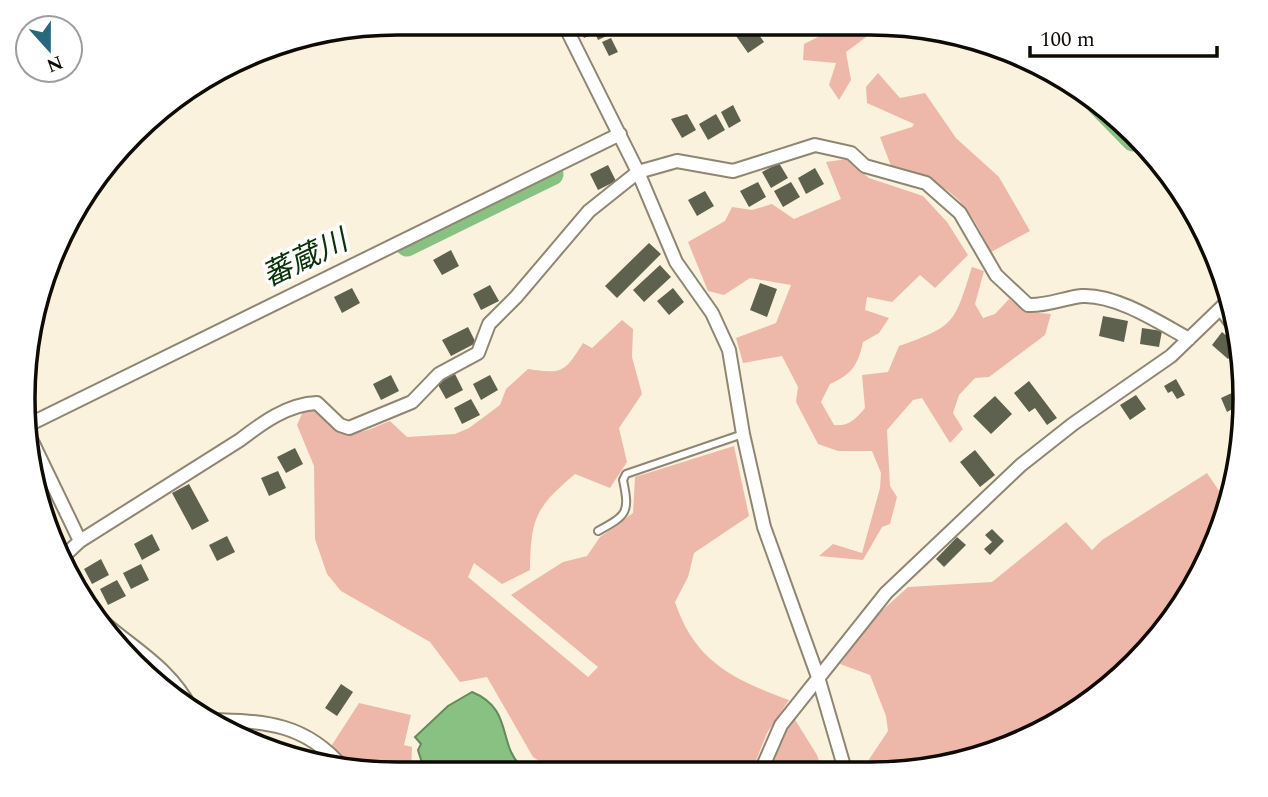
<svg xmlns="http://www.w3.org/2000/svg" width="1268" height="797" font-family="Spectral,'Noto Sans JP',serif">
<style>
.green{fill:#edb8a9}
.water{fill:#88c182;stroke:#638a5c;stroke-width:2}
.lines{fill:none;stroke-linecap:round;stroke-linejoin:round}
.river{stroke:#88c182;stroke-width:23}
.building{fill:#5e614e}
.lane-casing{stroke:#8e8672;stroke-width:10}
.street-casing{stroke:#8e8672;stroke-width:16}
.lane{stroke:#fff;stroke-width:6}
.street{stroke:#fff;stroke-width:12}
.labels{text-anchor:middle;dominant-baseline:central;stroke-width:7;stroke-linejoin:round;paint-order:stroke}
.water-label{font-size:30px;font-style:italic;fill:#0b3309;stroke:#fff}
.rim{fill:none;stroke:#0e0b05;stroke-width:3.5}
</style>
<rect width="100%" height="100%" fill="#faf2dc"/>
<path class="green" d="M831 25 881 26 846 52 851 80 839 100 829 85 836 63 803 60 804 44 820 36Z
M878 73 900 98 925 93 956 138 999 177 1030 231 991 252C963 195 952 186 891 166L880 137 912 127 914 124 867 103 866 87Z
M847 159 869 178 923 196 947 222 968 255 935 288 920 275 892 302 867 297 865 310 889 318 879 333 863 342C858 365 852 374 830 384L821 402 834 425C848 427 856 419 865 408L862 375 888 372 899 346C956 326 954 323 972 267L984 271 975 304 983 318 995 314 1009 299 1027 312 1051 314 1045 335 989 377 975 378 959 395 953 413 963 429 950 443 922 398 913 400 887 430 890 486 897 497 890 524 882 527 863 560 819 556 833 544 862 553 880 488 881 473 872 451H838L818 444 796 402 798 387 782 356 743 363 736 338 776 323 791 285 750 278 724 295 708 291 688 242 725 221 732 207 752 210 772 204 794 219 841 199 826 162Z
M622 320 633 329 632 357 642 394 619 428 627 462 610 488 575 474C535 508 531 518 530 570L502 584 474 563 468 577 588 677 598 667 511 595 563 562 587 556 600 537 633 513 635 477 734 446 749 516 694 553 688 577 675 602C695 662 733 679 789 700L767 733 751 773 556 772 533 757 487 677 460 682 430 642 341 591 327 574 315 539 314 466 297 425 305 407C325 414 322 420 337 430 352 440 374 427 390 421L407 437 455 434 469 428 500 405 506 389 528 369C563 374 564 373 583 343L592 348Z
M1207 473 1228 504 1167 628 1057 724 990 754 894 773H867L866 764 888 731 886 716 870 675 840 664 876 616 908 587 992 582 1066 522 1092 550 1102 540Z
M359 703 411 715 404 745 412 747 411 771H349L330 748Z
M794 718 817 755 823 773H765L777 744Z"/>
<path class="water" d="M472 692C514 709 497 745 522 767L520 772 419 771 422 763 418 750 421 744 415 737 448 706Z"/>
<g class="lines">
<path class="river" d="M1091 97 1133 140
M407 245 552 174"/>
</g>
<path class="building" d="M586 24H607L611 34 598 40 595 33 584 38 579 27Z
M746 25H752L764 42 748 53 734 33Z
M611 38 618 52 609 56 602 42Z
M733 105 741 121 729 128 721 112Z
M687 114 696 130 682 138 671 119Z
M716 114 725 130 708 140 699 124Z
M779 163 788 178 771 188 762 172Z
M608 165 616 181 598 190 590 174Z
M815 168 824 184 806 194 798 178Z
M758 182 766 197 749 207 740 191Z
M791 182 800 197 783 207 774 191Z
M705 191 714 206 697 216 688 200Z
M649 243 661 254 617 298 605 286Z
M451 250 459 266 442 275 433 260Z
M660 265 671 277 644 302 633 290Z
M760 283 777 289 767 317 750 310Z
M490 285 499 301 481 310 473 294Z
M352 288 360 303 342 313 334 297Z
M673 288 684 302 669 315 657 301Z
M1103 316 1128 321 1124 342 1099 336Z
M468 327 476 343 451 356 442 340Z
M1142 328 1162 331 1159 347 1140 344Z
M1222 332 1240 347 1228 359 1212 345Z
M455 374 463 390 446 399 437 383Z
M391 375 399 391 381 400 373 384Z
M490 375 498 390 481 400 473 384Z
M1176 379 1185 395 1177 399 1172 391 1168 393 1164 386Z
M1029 381 1057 418 1047 425 1035 408 1029 412 1014 393Z
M1234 392 1238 406 1227 412 1221 398Z
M1136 395 1146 409 1130 420 1120 405Z
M995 396 1012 414 991 434 973 416Z
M471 399 480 415 462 424 454 408Z
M295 448 303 464 286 473 277 457Z
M975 450 995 475 980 487 960 462Z
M278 471 286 488 269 496 261 478Z
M189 484 209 521 192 530 172 493Z
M992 529 1004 541 990 555 984 549 992 542 985 535Z
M152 534 160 550 142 560 134 544Z
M227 536 235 552 217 561 209 545Z
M957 537 966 545 944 567 936 559Z
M101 559 109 575 92 584 84 569Z
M141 564 149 580 131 589 123 573Z
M117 580 126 596 108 605 100 589Z
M341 684 353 692 337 716 325 708Z"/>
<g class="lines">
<g class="lane-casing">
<path id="lane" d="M598 531C627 515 630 513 623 480L626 474 743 434"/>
</g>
<g class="street-casing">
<path id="street" d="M564 24 638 172 676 262 712 313 729 350 743 434 764 527 818 677 846 773
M1221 309 1235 328
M26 426 620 134
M27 431 80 541
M63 557 80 541 240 440C262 423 288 404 317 403L340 425 349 428 412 402 439 374 478 353 489 324 516 297 589 211 638 172 677 161 733 171 815 145 851 153 865 166 926 183 960 213 996 275 1028 305C1047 306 1063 298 1082 296 1116 294 1160 323 1189 339
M86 606C121 643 168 662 191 709
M209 720C265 721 306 723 344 769
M760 773 781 725 886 593 1021 465 1073 424 1171 356 1226 303"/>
</g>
<use href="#lane" class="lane"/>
<use href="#street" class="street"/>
</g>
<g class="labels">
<g class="water-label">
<text transform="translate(305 259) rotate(-26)">蕃蔵川</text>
</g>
</g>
<path d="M0 0H1268V797H0ZM398 35H870A363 363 0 0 1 1233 398V399A363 363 0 0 1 870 762H398A363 363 0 0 1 35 399V398A363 363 0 0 1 398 35Z" fill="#fff" fill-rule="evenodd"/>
<path class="rim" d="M398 35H870A363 363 0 0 1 1233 398V399A363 363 0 0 1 870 762H398A363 363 0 0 1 35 399V398A363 363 0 0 1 398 35Z"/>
<g transform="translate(49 49) rotate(159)"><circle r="33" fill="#ffffff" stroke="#9f9d9b" stroke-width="2"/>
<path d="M0-5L12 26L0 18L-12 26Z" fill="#27687c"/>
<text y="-10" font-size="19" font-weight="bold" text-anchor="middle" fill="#0e0b05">N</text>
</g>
<path d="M1030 46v10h187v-10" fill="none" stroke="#0e0b05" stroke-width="3.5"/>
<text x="1040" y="46" font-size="21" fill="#0e0b05" stroke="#ffffff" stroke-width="5" paint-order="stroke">100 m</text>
</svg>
